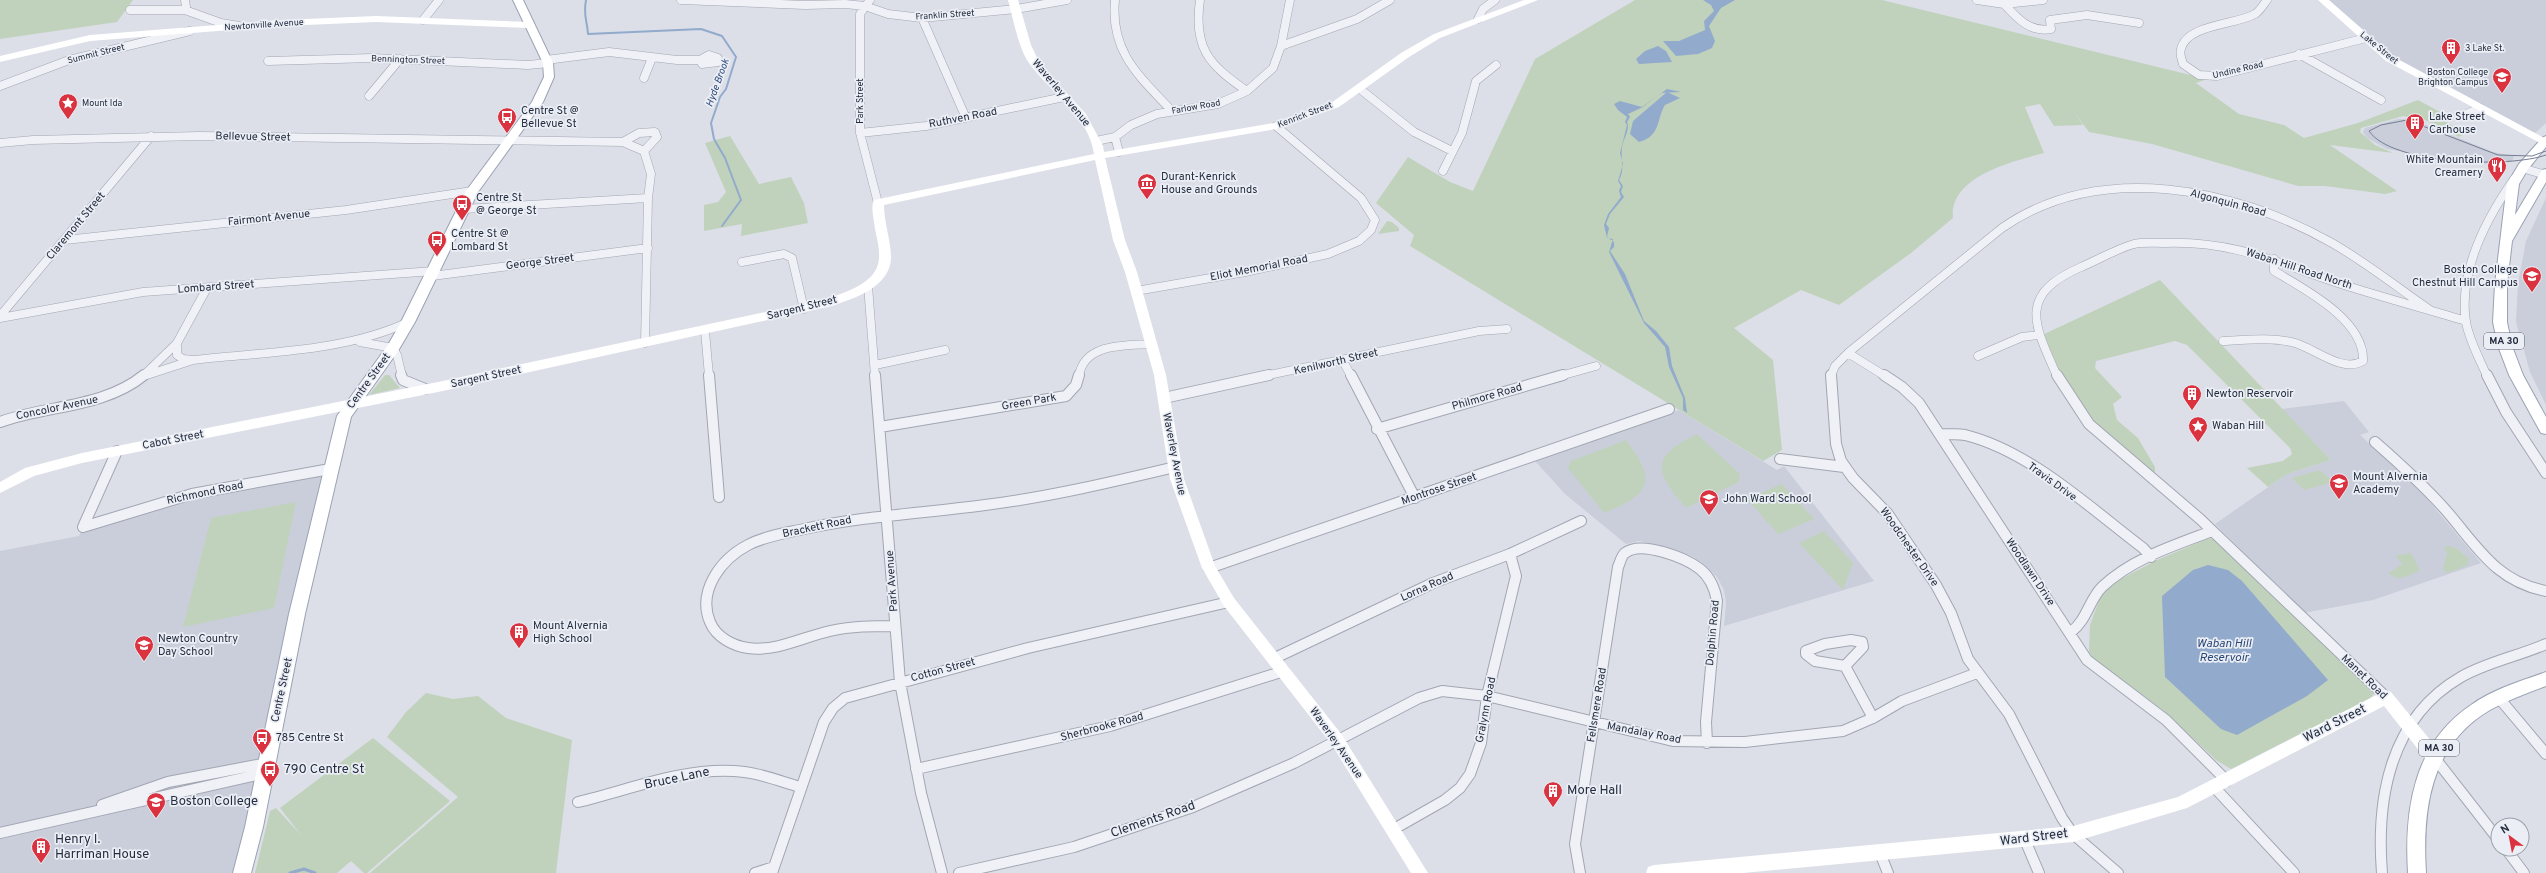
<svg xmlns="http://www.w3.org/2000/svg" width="2546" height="873" font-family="Overpass,sans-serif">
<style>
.built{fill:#c9ceda}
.green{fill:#c0d2bc}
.water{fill:#92aacc}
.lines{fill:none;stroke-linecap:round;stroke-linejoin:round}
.stream-far1{stroke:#92aacc;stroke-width:2}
.stream{stroke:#92aacc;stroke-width:3}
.street-far1-casing{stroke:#a1a6b2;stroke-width:9}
.street-casing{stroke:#a1a6b2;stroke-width:12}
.primary-casing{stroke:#9aa2b4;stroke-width:2}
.street-far1{stroke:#eff1f6;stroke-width:8}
.street{stroke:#eff1f6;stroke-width:10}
.secondary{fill:#fff;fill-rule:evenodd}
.primary{fill:#fff;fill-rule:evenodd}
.tram{stroke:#747d93;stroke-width:1}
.labels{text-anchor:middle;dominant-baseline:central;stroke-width:3.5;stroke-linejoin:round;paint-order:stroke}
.far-street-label{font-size:9px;fill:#242c3f;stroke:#ebeff5}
.far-poi-label{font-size:9px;fill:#242c3f;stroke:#ebeff5;text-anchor:start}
.far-water-label{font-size:10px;font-style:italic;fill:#2b4777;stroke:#ebeff5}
.shield{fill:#ebeff5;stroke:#606676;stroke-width:1}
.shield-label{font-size:10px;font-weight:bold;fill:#242c3f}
.street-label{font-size:11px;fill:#242c3f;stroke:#ebeff5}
.poi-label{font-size:11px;fill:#242c3f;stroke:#ebeff5;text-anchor:start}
.water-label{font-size:12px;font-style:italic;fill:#2b4777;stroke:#ebeff5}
.near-street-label{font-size:13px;fill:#242c3f;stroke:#ebeff5}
.near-poi-label{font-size:13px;fill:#242c3f;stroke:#ebeff5;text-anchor:start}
</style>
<rect width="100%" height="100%" fill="#dcdfe8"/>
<path class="built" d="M2327 0H2546V123L2535 133 2529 132 2396 60Z
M2398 119 2414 120 2493 152 2514 156 2512 162 2482 164 2387 149 2367 138 2363 132 2365 128Z
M2546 198V405L2530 372 2516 322 2518 284 2526 241Z
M2344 401 2369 432 2360 435 2417 487 2481 563 2373 600 2304 613 2215 524 2287 474 2331 460 2282 409Z
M1679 410 1777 470 1784 466 1874 581 1724 626 1726 603 1724 590 1717 577 1705 565 1694 557 1674 549 1639 541 1626 544 1565 494 1535 461Z
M330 469 242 873H0V551L79 536 83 527 140 509Z"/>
<path class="green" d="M0 0H133L117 22 0 39Z
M1635 0H1882L2207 79 2196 83 2239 114 2284 125 2304 138 2358 123 2418 100 2453 119 2445 121 2465 133 2459 137 2425 120 2403 116 2361 128 2360 132 2375 145 2393 153 2330 145 2397 191 2385 194 2325 186H2298L2152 144 2089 132 2074 112 2083 125 2054 126 2040 104 2025 107 2044 153C2014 161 1949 176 1953 218L1911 253 1839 305 1801 290 1734 328 1773 360 1782 450 1763 461 1410 246 1414 235 1376 203 1408 157 1450 182 1473 191 1535 59Z
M730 136 759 184 791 177 804 203 808 223 741 236 742 224 704 231V205L718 202 726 192 705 143Z
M1387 221 1392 222 1399 228V231L1378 234Z
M2160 280 2331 460 2287 474 2268 487 2247 468 2283 461 2292 454 2290 448 2187 345 2175 341 2096 361 2095 368 2122 397 2113 404 2117 420 2138 438 2155 467V477L2098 430 2065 389 2042 335Z
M385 375H389L400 388 369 395Z
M1697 434 1740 474 1739 482 1686 508C1654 471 1650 457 1697 434Z
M1626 440C1658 482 1650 494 1604 513L1568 468 1571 461Z
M2320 470 2333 482 2304 490 2292 478Z
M1782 484 1814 519 1778 534 1747 499Z
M296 502 274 608 183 627 211 518Z
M1824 531 1853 563 1843 590 1799 543Z
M2209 538 2217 540 2374 694 2369 699 2231 769 2216 760 2163 710 2116 675 2097 664 2089 652 2090 625 2099 600 2113 583 2157 560Z
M2448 546 2456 548 2469 559 2468 565 2447 573 2443 569 2447 553 2444 548Z
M2411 553 2420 570C2411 575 2397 583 2389 573L2403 564 2395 556Z
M426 693 453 699 478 696 506 718 572 740 556 873H370L458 797 387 737 406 712Z
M373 738 450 801 367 873H364L351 861 337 873H255L270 811 276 808 301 835 280 808Z"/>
<path class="water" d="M1703 0H1735L1721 8 1709 26 1715 41 1712 48 1698 54 1676 56 1663 41H1679L1705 30 1704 21 1714 11 1711 5Z
M1658 46 1666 51 1672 62 1639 64 1636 59 1645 51Z
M1667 89 1681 92 1661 93 1643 107 1628 114 1630 117 1627 122C1630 128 1625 137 1623 143 1619 156 1626 168 1619 180L1623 186 1621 192 1624 197 1610 214 1606 224 1609 228 1607 237C1610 241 1615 238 1614 247L1610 251 1625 274 1644 321 1656 331 1669 347 1672 366 1685 398 1687 413 1683 410V398L1669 367 1665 347 1644 323 1609 252 1613 239 1607 238 1604 225 1608 214 1621 197 1619 191 1621 186 1618 181 1623 164 1620 153 1627 125 1625 122 1627 117 1618 110 1614 104 1620 101 1642 107Z
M1667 92 1680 98 1665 105C1656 120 1661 136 1639 142L1630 134 1633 121Z
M2208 565 2228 570 2242 581 2328 680 2307 696 2237 735 2221 729 2165 677 2162 596 2193 570Z"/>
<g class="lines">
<path class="stream-far1" d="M586 0C583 16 587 19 588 34L701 29 722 36 736 57 726 89 720 97 711 123 714 139 725 158 741 200 722 226"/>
<path class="stream" d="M290 873 304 869 315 873"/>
<g class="street-far1-casing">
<path id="street-far1" d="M185 0 186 7
M681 0 805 5 845 4 865 6 888 14 922 18 1016 9 1067 0
M870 0 860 14V133L878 203
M1115 0C1110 52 1139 76 1172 111
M1200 0C1193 48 1209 65 1247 91
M1977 0 2004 4 2043 0
M2267 0C2263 5 2260 11 2255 14 2236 25 2187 24 2181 49 2179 53 2182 60 2183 64L2199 75 2217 76 2366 38
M2004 4C2017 18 2030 33 2051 29L2050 20 2087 15 2139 23
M130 10H185L221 23 239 26
M922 18 966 118
M1478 19 1483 9 1495 0
M423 20 439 0
M1281 46 1357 19 1390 0
M2299 54 2381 100
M709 55 718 58V62L702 64 700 60Z
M546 60 609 52 677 60H700
M268 61 372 58 528 65 548 63
M644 78 652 58
M0 86 69 60 190 31
M1360 89 1414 132 1452 151
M369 96 400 59
M2462 116 2480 108
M860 133 926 126 1064 97
M1115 137 1119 152
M1096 141 1115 137 1131 125 1157 114 1218 104 1247 91 1273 68 1281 46 1290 0
M623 142 639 133 655 132 657 137 644 151
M0 143 33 140 199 136 623 142 644 151 651 174 648 198 645 343
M2522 168 2546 175
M1443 171 1462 133 1476 81 1496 65
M463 209 648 198
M65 240 346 210 472 191
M742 262 784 254 792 258 804 309
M432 276 648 248
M868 286 875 376
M1136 291 1245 272 1328 254 1359 241 1371 230 1375 220 1361 198 1276 126
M0 316 151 136
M0 318 143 292 434 271
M705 331 709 376
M2223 341C2246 340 2269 337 2291 342 2313 346 2341 374 2363 361 2365 320 2304 289 2274 271V259
M360 342 393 348 397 355 402 376
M177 343V355L183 359 193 360C262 352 345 352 408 322
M1848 353 1885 376
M1978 356 2022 337 2039 335
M1343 361 1351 376
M875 365 945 350
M147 375 190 361
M143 376 177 343 207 288
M1079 376C1084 343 1124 346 1151 344
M1264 376 1479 331 1507 329
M1560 376 1596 366
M1831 376 1835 366 1849 352 2002 228C2100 160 2235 188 2332 243 2367 263 2398 288 2430 310
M2057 376C2034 324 2017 295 2081 267 2098 260 2116 249 2134 244 2143 242 2154 243 2164 243 2234 240 2280 264 2344 285 2385 298 2426 309 2466 321
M2487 376C2480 360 2469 340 2466 322 2458 271 2486 219 2514 179"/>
</g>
<g class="street-casing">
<path id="street" d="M401 375 403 380 425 389
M709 375 719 497
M875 375 900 682 921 793 942 873
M1351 375 1415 498
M1831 375 1836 444 1841 461 1853 478 1888 514 1936 585 1951 613 1968 659 2009 714 2062 818 2073 834 2118 873
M1884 375 1902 387 1919 403 2087 660 2166 720 2227 781
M2057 375 2089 424 2200 519 2386 697
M2487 375 2506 412 2546 473
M1164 398 1269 375
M0 422C46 405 104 408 144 375
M880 427 1066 396 1076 385 1079 375
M1377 429 1563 375
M1940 434C1948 434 1957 434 1965 435 2030 451 2090 508 2143 548L2151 557
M2375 442C2399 463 2422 484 2443 507 2476 544 2494 581 2546 591
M1780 459 1844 467
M83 527 192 494 330 469
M83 527 117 451
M1209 568 1669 409
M895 626C873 626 851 626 830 631 803 637 776 652 748 648 733 646 716 637 710 622 697 591 721 559 748 545 765 536 786 533 804 529 864 516 925 513 985 505 1049 497 1112 482 1175 467
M2071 632C2087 620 2089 600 2102 587 2131 559 2175 545 2212 531
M1851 640 1862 642 1863 647 1845 666 1815 661 1806 654V651L1825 644Z
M1275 658 1433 583 1510 554 1581 521
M1845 666 1873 718
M2499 698 2546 754
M2434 757 2498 839
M916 769 1110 726 1284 671
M2215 788 2294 873
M578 802C629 790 681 768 734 771 757 772 779 781 800 787
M102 805 168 782 267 763
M1394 829 1445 800 1460 788 1470 774 1481 743 1487 696 1516 576 1510 554
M0 833 265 773
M2025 840 2039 873
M2506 849 2524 873
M1880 853 1888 873
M755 873 774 867
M772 873 824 722 833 708 845 698 1028 648 1229 602
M959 873 1074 847 1193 807 1294 763 1419 698 1442 691 1487 696 1673 741 1745 742 1843 731 1873 718 1902 701 1977 673
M1580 873 1575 844 1618 567C1620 563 1621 556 1625 553 1641 540 1686 558 1700 569 1710 577 1715 589 1717 601L1706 722 1707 743
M2382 873C2376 798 2390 718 2461 677 2487 662 2519 656 2546 644"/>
</g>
<g class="primary-casing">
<path id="primary" d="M513 0H523L553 63 554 77 543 102 478 192 415 322 398 351 351 417 305 614 263 827 251 873H233L245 827 289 614 337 416 388 345 401 322 466 191 532 102 544 77 543 63Z
M2546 136V147L2528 169 2519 184 2515 215 2542 170 2546 169V182L2512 241 2507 284V322L2512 346 2523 375 2546 417V434L2541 433 2509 375 2498 346 2493 322 2495 284 2507 184 2519 164 2542 138Z
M2546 672V686C2527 693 2508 700 2490 710 2430 745 2422 810 2426 873H2408C2404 809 2414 743 2471 705 2493 689 2521 681 2546 672Z"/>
</g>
<use href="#street-far1" class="street-far1"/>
<use href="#street" class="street"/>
<path class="secondary" d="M1008 0H1018L1031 45 1040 64 1086 114 1103 146 1104 152 1274 123 1331 103 1401 53 1434 34 1524 0H1538L1440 38 1409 57 1339 107 1276 129 1105 158 1125 240 1137 272 1166 375 1184 479 1215 566 1234 598 1342 735 1428 873H1411L1332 745 1224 606 1202 568 1170 479 1154 375 1125 272 1113 240 1095 160 884 205C884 223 891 240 891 258 890 287 855 298 832 306L438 392 82 463 34 476 0 493V482L25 468 82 453 438 382 826 299C846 292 878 283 879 258 880 246 875 233 874 222 873 215 871 206 874 200L1094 154C1089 117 1053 94 1032 67 1018 50 1014 21 1008 0Z
M2318 0H2329L2394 57 2546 139V146L2386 61Z
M376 16 530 22 535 25 530 28 376 22 281 26 90 41 0 62V56L90 35 281 20Z
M2386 690 2391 692 2440 752 2442 757 2440 762 2434 764 2428 762 2384 706 2187 808 2073 842 1743 873H1646L1648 867 1654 865 2073 826 2178 797Z"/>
<use href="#primary" class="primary"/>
<path class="tram" d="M2546 151 2532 156 2498 155 2407 120 2381 125 2369 131C2392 165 2510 168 2546 155"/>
</g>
<defs>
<g id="building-pin" transform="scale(1)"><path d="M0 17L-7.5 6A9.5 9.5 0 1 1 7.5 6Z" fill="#db323f" stroke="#ebeff5"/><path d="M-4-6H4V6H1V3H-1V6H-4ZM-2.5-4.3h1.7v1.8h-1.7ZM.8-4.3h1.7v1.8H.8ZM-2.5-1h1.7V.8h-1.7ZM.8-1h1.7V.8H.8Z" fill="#fff"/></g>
<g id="university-pin" transform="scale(1)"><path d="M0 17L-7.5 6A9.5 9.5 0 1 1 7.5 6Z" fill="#db323f" stroke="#ebeff5"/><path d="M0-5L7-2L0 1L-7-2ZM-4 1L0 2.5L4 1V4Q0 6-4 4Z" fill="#fff"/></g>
<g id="sight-pin" transform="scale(1)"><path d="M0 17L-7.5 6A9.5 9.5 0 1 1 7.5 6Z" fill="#db323f" stroke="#ebeff5"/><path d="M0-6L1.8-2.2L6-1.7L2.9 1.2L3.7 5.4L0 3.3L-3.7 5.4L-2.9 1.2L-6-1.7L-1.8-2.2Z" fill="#fff"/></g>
<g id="bus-pin" transform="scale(1)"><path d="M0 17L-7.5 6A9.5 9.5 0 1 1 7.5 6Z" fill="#db323f" stroke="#ebeff5"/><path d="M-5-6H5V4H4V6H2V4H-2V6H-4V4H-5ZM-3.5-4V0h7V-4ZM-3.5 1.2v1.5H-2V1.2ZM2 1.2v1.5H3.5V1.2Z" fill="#fff"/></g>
<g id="restaurant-pin" transform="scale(1)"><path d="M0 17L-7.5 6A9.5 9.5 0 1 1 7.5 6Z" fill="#db323f" stroke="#ebeff5"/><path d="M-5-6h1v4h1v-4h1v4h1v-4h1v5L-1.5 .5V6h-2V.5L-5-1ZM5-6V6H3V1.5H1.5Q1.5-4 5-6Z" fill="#fff"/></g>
<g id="museum-pin" transform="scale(1)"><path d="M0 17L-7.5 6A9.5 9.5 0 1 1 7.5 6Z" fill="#db323f" stroke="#ebeff5"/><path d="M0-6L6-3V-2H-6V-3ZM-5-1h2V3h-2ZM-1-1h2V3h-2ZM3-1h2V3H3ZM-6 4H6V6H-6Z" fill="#fff"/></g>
<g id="school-pin" transform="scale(1)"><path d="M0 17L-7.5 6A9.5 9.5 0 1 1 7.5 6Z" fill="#db323f" stroke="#ebeff5"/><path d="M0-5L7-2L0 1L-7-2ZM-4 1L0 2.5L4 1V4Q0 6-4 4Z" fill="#fff"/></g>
</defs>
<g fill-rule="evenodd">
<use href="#building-pin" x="2451" y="48"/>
<use href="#university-pin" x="2502" y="77"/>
<use href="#sight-pin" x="68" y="103"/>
<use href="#bus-pin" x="507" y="117"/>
<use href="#building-pin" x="2415" y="123"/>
<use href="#restaurant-pin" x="2497" y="166"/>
<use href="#museum-pin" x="1147" y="183"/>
<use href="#bus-pin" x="462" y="204"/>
<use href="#bus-pin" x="437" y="240"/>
<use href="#university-pin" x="2532" y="276"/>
<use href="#building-pin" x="2192" y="394"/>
<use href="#sight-pin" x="2198" y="426"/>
<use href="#school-pin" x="2339" y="483"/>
<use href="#school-pin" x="1709" y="499"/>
<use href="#building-pin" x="519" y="632"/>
<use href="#school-pin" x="144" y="645"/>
<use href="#bus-pin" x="262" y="738"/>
<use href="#bus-pin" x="270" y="770"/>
<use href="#building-pin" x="1553" y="791"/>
<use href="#university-pin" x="156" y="802"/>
<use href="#building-pin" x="41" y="847"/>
</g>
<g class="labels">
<g class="far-street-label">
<text transform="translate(945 15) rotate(-4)">Franklin Street</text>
<text transform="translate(264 25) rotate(-4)">Newtonville Avenue</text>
<text transform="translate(2379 48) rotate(39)">Lake Street</text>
<text transform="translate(96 54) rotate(-14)">Summit Street</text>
<text transform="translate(408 60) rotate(2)">Bennington Street</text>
<text transform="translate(2238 70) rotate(-13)">Undine Road</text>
<text transform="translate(860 101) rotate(-90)">Park Street</text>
<text transform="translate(1196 107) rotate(-10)">Farlow Road</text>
<text transform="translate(1305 115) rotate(-21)">Kenrick Street</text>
</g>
<g class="far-poi-label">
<text x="2465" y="48">3 Lake St.</text>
<text x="2488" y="72" text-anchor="end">Boston College<tspan x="2488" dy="10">Brighton Campus</tspan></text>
<text x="82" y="103">Mount Ida</text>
</g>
<g class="far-water-label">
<text transform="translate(718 83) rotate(-70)">Hyde Brook</text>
</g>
<g class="shield">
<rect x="2484" y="333" width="40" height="16" rx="3"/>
<rect x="2419" y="740" width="40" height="16" rx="3"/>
</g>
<g class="shield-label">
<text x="2504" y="341">MA 30</text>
<text x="2439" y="748">MA 30</text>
</g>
<g class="street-label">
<text transform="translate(1061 93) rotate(50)">Waverley Avenue</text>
<text transform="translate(963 118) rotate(-11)">Ruthven Road</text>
<text transform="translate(253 137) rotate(1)">Bellevue Street</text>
<text transform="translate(2228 203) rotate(15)">Algonquin Road</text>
<text transform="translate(269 218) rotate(-6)">Fairmont Avenue</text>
<text transform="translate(76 226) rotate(-50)">Claremont Street</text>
<text transform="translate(540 262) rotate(-7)">George Street</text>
<text transform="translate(1259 268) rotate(-11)">Eliot Memorial Road</text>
<text transform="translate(2299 269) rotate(18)">Waban Hill Road North</text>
<text transform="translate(216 287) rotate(-4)">Lombard Street</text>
<text transform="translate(802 308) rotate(-14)">Sargent Street</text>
<text transform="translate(1336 362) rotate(-13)">Kenilworth Street</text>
<text transform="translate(486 377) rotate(-12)">Sargent Street</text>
<text transform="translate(369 381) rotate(-54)">Centre Street</text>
<text transform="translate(1487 397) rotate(-16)">Philmore Road</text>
<text transform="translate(1029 402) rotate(-10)">Green Park</text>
<text transform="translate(57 408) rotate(-12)">Concolor Avenue</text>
<text transform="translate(173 440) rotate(-11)">Cabot Street</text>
<text transform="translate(1174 454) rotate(79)">Waverley Avenue</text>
<text transform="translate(2052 482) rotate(36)">Travis Drive</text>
<text transform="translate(1439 489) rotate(-19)">Montrose Street</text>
<text transform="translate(205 493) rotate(-12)">Richmond Road</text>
<text transform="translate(817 527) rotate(-12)">Brackett Road</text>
<text transform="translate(1909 547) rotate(55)">Woodchester Drive</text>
<text transform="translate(2030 572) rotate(56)">Woodlawn Drive</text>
<text transform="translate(892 581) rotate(-94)">Park Avenue</text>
<text transform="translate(1427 587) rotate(-24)">Lorna Road</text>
<text transform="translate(1713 633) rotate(-85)">Dolphin Road</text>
<text transform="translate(943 670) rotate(-15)">Cotton Street</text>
<text transform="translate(2364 677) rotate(44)">Manet Road</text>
<text transform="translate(282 690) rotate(-78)">Centre Street</text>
<text transform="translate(1597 705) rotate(-81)">Fellsmere Road</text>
<text transform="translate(1486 710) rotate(-79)">Gralynn Road</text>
<text transform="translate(1102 727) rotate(-15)">Sherbrooke Road</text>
<text transform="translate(1644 733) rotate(11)">Mandalay Road</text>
<text transform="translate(1336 743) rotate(55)">Waverley Avenue</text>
</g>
<g class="poi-label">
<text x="521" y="111">Centre St @<tspan x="521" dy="13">Bellevue St</tspan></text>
<text x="2429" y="117">Lake Street<tspan x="2429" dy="13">Carhouse</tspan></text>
<text x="2483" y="160" text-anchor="end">White Mountain<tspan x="2483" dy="13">Creamery</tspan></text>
<text x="1161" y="177">Durant-Kenrick<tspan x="1161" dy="13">House and Grounds</tspan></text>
<text x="476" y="198">Centre St<tspan x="476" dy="13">@ George St</tspan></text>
<text x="451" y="234">Centre St @<tspan x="451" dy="13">Lombard St</tspan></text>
<text x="2518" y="270" text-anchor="end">Boston College<tspan x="2518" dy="13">Chestnut Hill Campus</tspan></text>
<text x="2206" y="394">Newton Reservoir</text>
<text x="2212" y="426">Waban Hill</text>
<text x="2353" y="477">Mount Alvernia<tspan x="2353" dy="13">Academy</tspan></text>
<text x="1723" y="499">John Ward School</text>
<text x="533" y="626">Mount Alvernia<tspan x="533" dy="13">High School</tspan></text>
<text x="158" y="639">Newton Country<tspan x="158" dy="13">Day School</tspan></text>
<text x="276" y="738">785 Centre St</text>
</g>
<g class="water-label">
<text x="2224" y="644">Waban Hill<tspan x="2224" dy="14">Reservoir</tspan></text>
</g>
<g class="near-street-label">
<text transform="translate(2335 724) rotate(-27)">Ward Street</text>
<text transform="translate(677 779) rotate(-12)">Bruce Lane</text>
<text transform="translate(1153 820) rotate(-19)">Clements Road</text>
<text transform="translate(2034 838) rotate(-7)">Ward Street</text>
</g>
<g class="near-poi-label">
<text x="284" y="770">790 Centre St</text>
<text x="1567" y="791">More Hall</text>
<text x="170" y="802">Boston College</text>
<text x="55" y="840">Henry I.<tspan x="55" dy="15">Harriman House</tspan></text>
</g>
</g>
<g transform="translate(2510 837) rotate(328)"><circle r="19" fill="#ebeff5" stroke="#9ba1ac"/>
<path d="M0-3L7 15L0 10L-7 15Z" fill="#db323f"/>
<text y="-6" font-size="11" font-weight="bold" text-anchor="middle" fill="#242c3f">N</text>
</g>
</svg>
